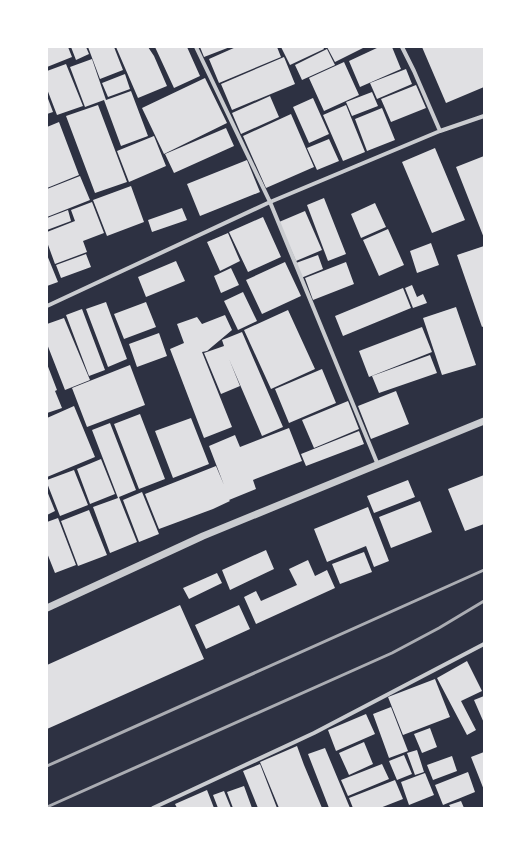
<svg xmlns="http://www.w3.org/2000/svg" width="531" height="855" font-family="'Titillium Web',sans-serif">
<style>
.building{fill:#e0e0e3}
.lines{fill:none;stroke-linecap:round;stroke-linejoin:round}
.minor{stroke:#caccd0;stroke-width:4}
.tertiary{stroke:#caccd0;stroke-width:7}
.rail{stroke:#abadb3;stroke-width:3}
</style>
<rect width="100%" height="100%" fill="#2d3142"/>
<path class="building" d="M47 47H68L72 57 47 67Z
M71 47H86L89 54 76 60Z
M88 47H114L123 70 100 79Z
M116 47H148L154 56 167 86 138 98Z
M155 47H187L200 76 174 88Z
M200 47H230L204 57Z
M236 47H277L281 57 219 83 209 59Z
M281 47H323L324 49 290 65Z
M327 47H365L335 62Z
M379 47H392L401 69 360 87 349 61Z
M422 47H484V87L446 103Z
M327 49 335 65 302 80 295 65Z
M284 57 295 84 232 110 221 84Z
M92 59 106 100 131 91 148 136 121 146 104 100 85 107 70 67Z
M344 62 359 95 324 111 309 78Z
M66 64 83 106 57 115 47 89V71Z
M406 69 412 84 377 99 370 83Z
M125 74 130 89 108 97 102 83Z
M205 78 227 123 164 154 142 108Z
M416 85 426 108 391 122 381 99Z
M372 92 378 106 352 116 346 102Z
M47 96 53 112 47 114Z
M270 96 279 117 241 134 232 113Z
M313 98 329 134 309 143 293 107Z
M98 105 127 182 95 193 66 116Z
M346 105 365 152 343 161 323 115Z
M382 108 395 140 367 151 355 119Z
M291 114 314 167 266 188 243 136Z
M59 122 79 175 47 188V127Z
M226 128 234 146 174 173 165 154Z
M154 136 166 166 129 182 117 151Z
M329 139 339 161 317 170 307 148Z
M435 148 465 220 432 233 402 162Z
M484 156V238L456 167Z
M247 160 260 192 200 216 187 184Z
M80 176 90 200 47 217V189Z
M131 186 144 222 107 236 93 200Z
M324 198 346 254 328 261 307 205Z
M92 202 104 233 83 241 87 252 55 264 47 242V232L75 221 71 210Z
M375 203 386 227 361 238 351 214Z
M182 208 187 220 152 232 148 220Z
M68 210 71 221 47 230V218Z
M305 211 322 250 296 261 279 222Z
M263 217 281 257 248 272 229 232Z
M388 229 404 265 379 276 363 240Z
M228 233 240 261 220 271 207 242Z
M431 243 439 265 417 273 410 251Z
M484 246V326L482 327 457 255Z
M86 254 91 267 61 278 56 265Z
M47 255 58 282 47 286Z
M318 255 323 269 301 278 296 263Z
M176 261 185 281 146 297 138 277Z
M285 262 301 296 262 314 246 280Z
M346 262 354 284 313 300 305 278Z
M231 268 239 285 221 293 214 276Z
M412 285 417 297 423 294 427 303 413 308 405 288Z
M403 288 411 308 343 336 335 316Z
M243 292 257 321 238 330 224 301Z
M106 302 127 359 108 367 86 309Z
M146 302 156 327 124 339 114 314Z
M456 307 476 365 442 375 423 318Z
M82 309 105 370 89 376 66 315Z
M288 310 315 369 271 389 244 330Z
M225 315 232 330 207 351 202 352 232 427 204 438 170 349 184 343 177 324 197 317 202 324Z
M64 318 90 380 65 390 47 344V324Z
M422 327 432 352 369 377 359 351Z
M242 332 283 427 262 436 229 359 240 386 221 394 204 353 224 346 222 340Z
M159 333 167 356 137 367 129 344Z
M430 355 437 373 379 393 372 376Z
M47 364 57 390 55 391 62 408 47 413Z
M130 365 145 405 87 427 72 388Z
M322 369 336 403 289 423 275 389Z
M396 391 409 424 371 439 358 406Z
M348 401 359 429 314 448 302 420Z
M74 406 95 457 47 477V418Z
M140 414 165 479 139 489 114 424Z
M191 418 209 464 173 478 155 431Z
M110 423 136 490 119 497 137 542 110 553 93 507 118 498 92 430Z
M289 428 302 461 253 480 256 489 229 500 230 501 213 509 159 529 145 494 216 466 224 485 209 446 235 435 240 447Z
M359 431 364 444 306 466 301 454Z
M101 459 115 494 90 504 77 469Z
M74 470 88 505 60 516 47 483V480Z
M484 475V524L465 531 448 489Z
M408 480 415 497 374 513 367 496Z
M47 491 55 511 47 515Z
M142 492 159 534 139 542 123 500Z
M420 501 432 532 391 548 379 517Z
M368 507 389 561 374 567 366 546 327 562 314 529Z
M89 510 107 555 78 566 61 521Z
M58 518 76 565 55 573 47 553V522Z
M266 550 274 569 230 590 222 570Z
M364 552 372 572 340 584 332 564Z
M308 560 315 576 327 570 335 588 256 624 244 597 256 591 261 601 297 585 289 569Z
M217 573 222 583 189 599 183 588Z
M180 605 204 659 47 729V665Z
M239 605 250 629 206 649 195 625Z
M467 661 482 691 461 701 476 730 467 735 437 678Z
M435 679 450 717 403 735 388 697Z
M484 696V723L474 700Z
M391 707 408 751 389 758 373 714Z
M366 714 375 734 336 751 328 730Z
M430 728 437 747 422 753 414 734Z
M364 742 373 764 349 775 339 753Z
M297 746 304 765 322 808H279L260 762Z
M325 748 350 808H329L308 754Z
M417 750 424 772 415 775 407 753Z
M484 752V790L471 757Z
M404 755 412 774 397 780 389 761Z
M452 756 457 771 433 780 427 765Z
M260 764 277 808H258L243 771Z
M382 764 389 779 348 796 341 780Z
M468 772 475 792 443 805 435 785Z
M425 773 434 795 409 805 401 782Z
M395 780 403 799 380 808H353L349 798Z
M244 786 252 808H233L227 792Z
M207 790 214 808H177L175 804Z
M224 791 231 808H218L213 795Z
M461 801 464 808H451L449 805Z"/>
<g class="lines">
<path class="minor" d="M196 47 270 202 378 465
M402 47 414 71 440 131
M47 306 270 202 440 131 484 116
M153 808 314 733 484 644"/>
<path class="tertiary" d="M47 608 203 536 484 421"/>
<path class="rail" d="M47 766 484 570
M47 807 392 653 439 628 484 601"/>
</g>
<rect width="531" height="855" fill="none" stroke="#ffffff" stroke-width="96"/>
</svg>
